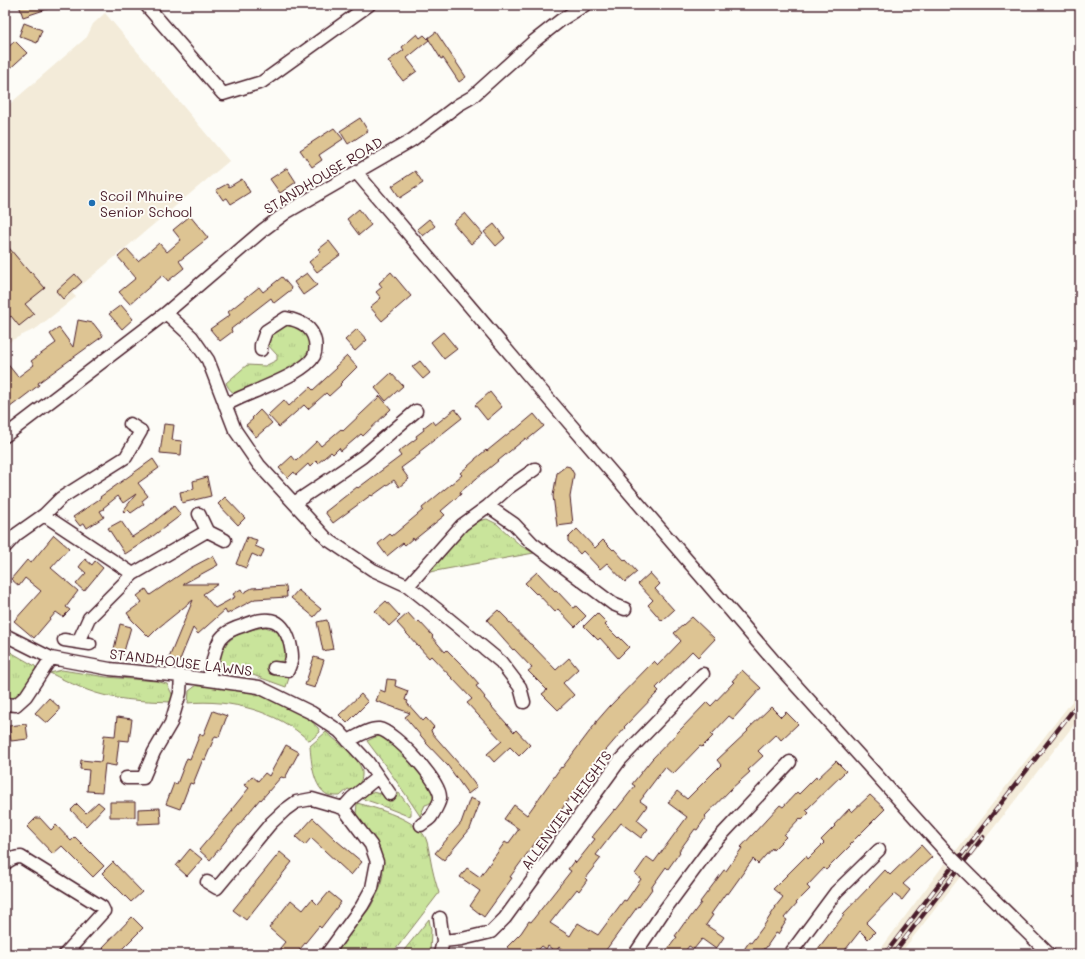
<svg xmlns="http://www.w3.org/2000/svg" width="1085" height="959" font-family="Mali,sans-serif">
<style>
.built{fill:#f3ebd9}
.grass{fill:url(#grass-tufts);stroke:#8a8263}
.building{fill:#ddc493;stroke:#4a1f2b}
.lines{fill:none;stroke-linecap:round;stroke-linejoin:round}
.minor-casing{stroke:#4a1f2b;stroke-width:15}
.minor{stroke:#fdfcf7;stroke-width:12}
.rail-casing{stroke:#4a1f2b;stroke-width:4.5}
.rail{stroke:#fdfcf7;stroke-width:3;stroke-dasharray:9;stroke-linecap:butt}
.minor-bridge-casing{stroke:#4a1f2b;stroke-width:15;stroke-linecap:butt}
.minor-bridge{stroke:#fdfcf7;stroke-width:12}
.poi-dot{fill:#1f6fb2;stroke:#fdfcf7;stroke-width:1.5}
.labels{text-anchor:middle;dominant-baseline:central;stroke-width:4;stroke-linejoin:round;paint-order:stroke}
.street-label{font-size:14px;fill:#4a1f2b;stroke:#fdfcf7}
.poi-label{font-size:14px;fill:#4a1f2b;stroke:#fdfcf7;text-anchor:start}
</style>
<defs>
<pattern id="grass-tufts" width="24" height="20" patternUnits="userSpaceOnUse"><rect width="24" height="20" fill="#c9e49b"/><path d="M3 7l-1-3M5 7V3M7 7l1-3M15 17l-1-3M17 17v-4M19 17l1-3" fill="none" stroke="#aec386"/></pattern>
</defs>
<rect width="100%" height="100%" fill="#fdfcf7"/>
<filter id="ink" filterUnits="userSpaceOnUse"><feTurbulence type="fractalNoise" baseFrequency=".025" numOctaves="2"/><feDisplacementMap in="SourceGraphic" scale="8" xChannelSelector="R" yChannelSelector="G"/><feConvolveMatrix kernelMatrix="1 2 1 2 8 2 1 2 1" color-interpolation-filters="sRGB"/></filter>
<g filter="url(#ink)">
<path class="built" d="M105 13 229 161 72 293 76 297 37 328 12 340 5 346V108L87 37 93 24Z
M1080 691V717L967 862 955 852Z
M945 863 960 877 900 954H877Z"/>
<path class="grass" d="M284 326H295L305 334 310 342V350L307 361 239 394C231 393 229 389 226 383L247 365 265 366 277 360V355L266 343C271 335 275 330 284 326Z
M487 519 497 524 521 546 534 553 430 572 461 536 474 522Z
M265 627C286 633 283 639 288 658L284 661 273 662 271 673 289 678 286 687 250 674 217 667C219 662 220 654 223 649 232 633 249 630 265 627Z
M7 650 35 666 36 668V675L21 696 13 701 5 699 6 697 5 696V678L7 672 5 671V653Z
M62 670 106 677 156 681 167 684 173 696 171 702C151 701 131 701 112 697 90 693 70 683 50 673Z
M197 685C214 685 233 687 249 692 264 695 317 718 320 732L312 739 308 740C277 711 230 699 188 703L189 691Z
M326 732C336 741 364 760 362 775 362 782 357 787 352 791L348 789 340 796C336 796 331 796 328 795 313 788 311 760 310 746Z
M382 736C385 737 388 739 390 741 398 747 432 787 434 794 435 800 430 804 425 805L420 816C403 790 386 766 367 741L375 737Z
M372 792 381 794 387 800 399 793 411 809V815L408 816 375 803 360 798 365 794Z
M357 803C376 808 419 820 426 839 428 844 429 851 430 857 432 869 435 881 439 893L392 954H336L337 951 371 906 380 888 383 874 380 849 359 822 356 814Z
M429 919 431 930 430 954H401Z"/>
<path class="building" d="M19 5H53V7L23 17Z
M24 23 42 30 37 43 19 36Z
M436 32 466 77 459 82 443 58 441 59 428 38Z
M417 34 420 38 424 35 429 40 407 58 417 71 403 81 388 61 404 50 402 47Z
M15 41 27 53 5 73V50Z
M360 118 368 131 348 144 340 131Z
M334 128 343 139 319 155 322 160 312 167 300 150Z
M287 168 296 182 280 193 270 179Z
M415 171 423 183 400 198 392 186Z
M242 179 250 192 231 204 227 198 223 200 216 190 227 184 229 187Z
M359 209 371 225 359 235 347 219Z
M465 213 483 234 471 244 453 223Z
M190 216 208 238 179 261 184 268 168 281 163 275 130 304 119 292 136 278 118 257 127 249 138 261 159 243 167 252 181 240 173 230Z
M429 219 435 226 423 236 417 229Z
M494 224 505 238 496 246 484 232Z
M329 241 340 255 317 272 309 262 321 252 319 249Z
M5 243 30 273 31 272 45 288 25 304 34 314 19 326 11 316 5 321Z
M391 272 411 296 382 321 370 307 381 298 376 292 382 287 379 283Z
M307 273 317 285 303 295 294 282Z
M75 274 82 282 63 299 56 291Z
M282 277 292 289 274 303 271 298 231 329 232 332 220 341 210 329 230 315 228 312 259 287 263 292Z
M121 305 133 319 122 329 109 314Z
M78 320 93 323 103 336 38 383 39 385 5 411V361L18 377 34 365 31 361 56 343 50 334 59 328 73 347Z
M357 329 367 340 355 351 345 340Z
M443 332 457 349 444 359 431 342Z
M347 356 357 367 340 384 341 385 329 396 326 393 308 409 304 405 279 427 268 415 284 400 289 406 310 387 313 390 337 368 335 367Z
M420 361 430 373 423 379 412 367Z
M391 373 403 386 386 401 375 388Z
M490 392 502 407 487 420 475 405Z
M380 396 391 409 363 436 361 434 341 451 339 448 333 454 331 452 318 463 316 461 310 467 308 464 296 475 294 472 288 478 279 468 292 456 296 461 317 441 321 446 341 429 343 431Z
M455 409 462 418 419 452 420 454 401 468 409 479 399 487 394 480 372 496 371 495 333 523 325 512 357 487 358 488 401 456 398 452 417 438 416 436 424 430 423 428 432 421 435 425Z
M260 410 272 423 256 437 246 425 253 419 252 418Z
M534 414 544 426 527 440 526 438 460 492 461 494 441 511 445 515 414 540 413 538 405 545 403 543 387 556 378 544 390 534 392 536 423 510 422 508 462 475 460 473 475 460V459L486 450 487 451 514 429 515 430Z
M164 424 174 425 172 440 182 441 181 455 160 453Z
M153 459 159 468 138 483 148 496 142 501 144 504 131 513 128 510 125 513 123 511 136 494 123 503 118 496 103 508 104 509 100 511 104 517 87 528 84 523 80 526 73 517 101 498 100 497Z
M566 466 570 467 574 474 570 497 573 524 557 526 553 496 557 473Z
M207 477 211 496 182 503 180 492 194 489 193 481Z
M225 497 245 518 238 525 218 504Z
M174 506 181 515 153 536 125 554 108 528 121 521 132 537 146 528Z
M577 529 595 548 603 540 613 550 614 549 625 561 626 560 637 572 625 582 607 563 600 569 583 551 580 554 568 541V538Z
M54 535 69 548 51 568 78 591 66 607 70 610 63 617 56 612 34 638 14 621 41 591 25 578 19 586 11 579 27 560 31 563Z
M247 537 257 540 255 546 264 550 261 558 252 554 246 568 236 564Z
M213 556 218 565 183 584H218L203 594 215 608 235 597 233 594 241 589 243 593 252 588 286 586 287 597 255 599 227 614 225 610 198 634 193 628 179 662 169 658 193 600 158 628 149 637 132 620 127 613 142 602 137 596 146 589 150 595 190 568Z
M85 559 92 565 95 561 103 568 84 591 76 584 86 573 79 567Z
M537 572 555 591 556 590 573 608 576 606 586 616 575 627 558 609 555 612 537 593 536 594 525 583Z
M650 573 660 584 655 589 674 610 662 621 648 605 653 600 638 584Z
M298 590 321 609 314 617 291 598Z
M386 601 400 616 389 626 375 611Z
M498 610 508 620V621L530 644H531L556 670 569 658 578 669 563 683 574 695 558 710 542 694 547 690 528 671 532 668 514 649 513 650 503 639H504L487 620Z
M408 613 417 623 419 621 433 636 432 637 445 652 447 650 465 668 479 684 476 686 485 697 484 698 514 732 516 730 530 745 519 756 510 747 494 762 487 754 502 741 467 703 472 699 431 656 429 658 397 623Z
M597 613 607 623 605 625 618 638 619 637 629 647 618 658 600 638 598 640 584 626Z
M692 617 715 639 698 657 692 651 656 688 659 691 624 727 625 728 600 757 599 756 557 816 544 833 543 832 510 877 512 878 484 917 470 906 480 891 460 877 467 868 480 877 505 842 508 844 519 829 504 819 514 805 527 815 561 767 562 768 596 723V722L610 706 654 661 658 665 681 641 674 633Z
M327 620 333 649 323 651 317 622Z
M120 624 131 627 123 655 113 653Z
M314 657 324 660 315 688 305 685Z
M742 670 761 688 733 719 729 716 711 735 713 736 702 747 700 746 673 774 665 767 643 796H644L640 801 647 806 637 820 648 829 641 838 621 823 596 855 601 858 585 878 587 880 579 891 577 889 550 923 570 936 578 923 598 935 624 900 626 901 641 879 635 874 647 857 654 862 687 817 668 803 677 791 687 799 721 765 717 760 748 731 747 730 771 707 781 717 786 712 798 724 781 740 776 734 758 751 763 756 748 770 750 772 731 789 705 816 706 817 697 830 695 829 679 851 680 852 668 869 666 867 651 888 652 889 639 907 638 906 603 954H569L559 947 556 952 548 946 546 949 542 946 534 954H514L507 947 521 933 529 921 531 922 571 871 568 869 574 861 576 863 595 839 592 837 615 809 616 810 635 786 632 784 652 759 707 702 711 706 734 682 732 681Z
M387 679 396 680 395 686 408 691 405 700 408 701 407 703 423 721 426 718 434 727 431 730 432 733 460 765 477 787 468 794 448 766 426 743H427L405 717 410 713 376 701 380 690 385 692Z
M361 694 368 702 347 723 339 715Z
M49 698 59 707V711L48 722H45L35 713Z
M213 711 227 716 219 737 215 736 205 760 203 759 193 784 190 783 180 809 166 804 174 783 177 784 187 758 190 759 200 734 203 736Z
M117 717 132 719 129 741 119 740 116 766 105 764 102 792 87 791 89 770 80 769 81 760 101 762 104 735 115 736Z
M26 724 28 739 11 741 9 726Z
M286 745 299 752 285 778 281 777 261 800 260 799 210 860 199 850 233 810 232 809 249 788 244 785 252 776 258 781 265 773 269 776Z
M836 761 846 771 806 810 809 813 802 820 800 818 784 835 786 837 773 850 772 848 758 864 753 859 728 894 726 893 711 914 713 915 706 925 724 937 716 949 702 939 694 949 689 946 683 954H664L677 937 675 936 685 922 686 923 701 903 700 902 724 870 726 871 742 848 741 847 780 805 783 807 797 792 799 794 816 777 817 779Z
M870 795 885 809 850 844 851 845 826 870 824 868 807 886 810 889 796 903H797L784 918 787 920 778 934 776 933 765 949 764 948 759 954H741L749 942 751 943 763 927 776 907H775L783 897 773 889 806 856 808 859 824 843 821 840 835 826 834 825 849 809 852 812Z
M470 798 480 802 470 829 444 860 435 853 461 823Z
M98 802 104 807 86 826 71 810 77 804 86 813Z
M110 802H135V817H110Z
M160 808 161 823 138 824V809Z
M36 818H40L51 830 56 825 71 841 75 837 104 866 93 877 62 846 53 854 27 827Z
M313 818 337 841 362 862 351 875 311 838 305 845 296 837Z
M921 845 932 857 903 884 910 890 902 900 894 894 866 923 875 932 868 939 860 931 842 954H814L817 950 844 915 843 914 871 885 885 870 890 875Z
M190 849 202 859 187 876 176 866Z
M280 852 292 862 246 920 233 910Z
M113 862 142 892 131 902 102 873Z
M329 892 341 902 321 928 319 926 296 954H287L280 948 285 942 269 928 291 900 303 910 312 899 318 905Z
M132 917 143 928 117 954H98L104 948 103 947Z"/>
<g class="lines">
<g class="minor-casing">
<path id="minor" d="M146 5 223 94 262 82 369 5
M356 172 528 375 773 660 946 852
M166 313 192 337 208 360 235 430 259 465 327 539 373 570 408 586 438 610 501 662 520 687 524 702
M225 405C235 400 246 395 256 391 271 384 306 371 314 356 316 351 316 347 315 341 312 326 300 321 286 318L266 331 261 345V350
M5 436 166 313 263 230 287 212 412 140 458 105 472 97 533 42 561 20 585 5
M294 503 321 485 362 457 416 411
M488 506 514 524 532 543 613 604 625 609
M199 514 207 531
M44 515 133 574
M5 547 17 534 44 515 61 498 126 457 141 431 130 424
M408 586 462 525 488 506 508 488 535 469
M5 635 51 658 110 669 181 676 259 687 312 713 339 731 367 761 390 794
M64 640 90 644
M78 642 89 618 133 574 207 531 225 540
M209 680C211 670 215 643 223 636 228 631 235 628 242 626 265 616 282 615 290 643 293 656 293 658 288 670L274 668
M5 704 16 705 26 696 51 658
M348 741C356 737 370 728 379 729 394 731 442 783 440 798 440 802 433 814 431 817 429 820 424 822 421 825
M126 778H143L154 752 171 723 180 693 181 676
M5 864C10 859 14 857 21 857L102 907 104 911 65 954
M975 881 1049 954
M207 882 217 888 271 823 285 810 296 802 312 799 343 808
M443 941 462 939 491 932 505 918 620 760 703 674
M327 954 362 906 372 888 377 862 371 845 343 808 352 798 378 777
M440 954 443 941 440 918
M635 954 663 912 714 843 790 762
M790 954 836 892 879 850"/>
</g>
<use href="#minor" class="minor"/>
<g class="rail-casing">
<path id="rail" d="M885 954 1080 701
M893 954 983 837"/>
</g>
<use href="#rail" class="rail"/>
<g class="minor-bridge-casing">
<path id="minor-bridge" d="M946 852 975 881"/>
</g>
<use href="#minor-bridge" class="minor-bridge"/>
</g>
</g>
<circle class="poi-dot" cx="92" cy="203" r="4"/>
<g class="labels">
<g class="street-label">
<text transform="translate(323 175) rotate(-31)">STANDHOUSE ROAD</text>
<text transform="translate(181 662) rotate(7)">STANDHOUSE LAWNS</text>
<text transform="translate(566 810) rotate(-54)">ALLENVIEW HEIGHTS</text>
</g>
<g class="poi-label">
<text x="100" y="195">Scoil Mhuire<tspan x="100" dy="16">Senior School</tspan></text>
</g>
</g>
<rect width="1085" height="959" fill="none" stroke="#fdfcf7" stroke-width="20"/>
<rect x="10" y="10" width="1065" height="939" fill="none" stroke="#4a1f2b" stroke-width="1.5" filter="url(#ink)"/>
</svg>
